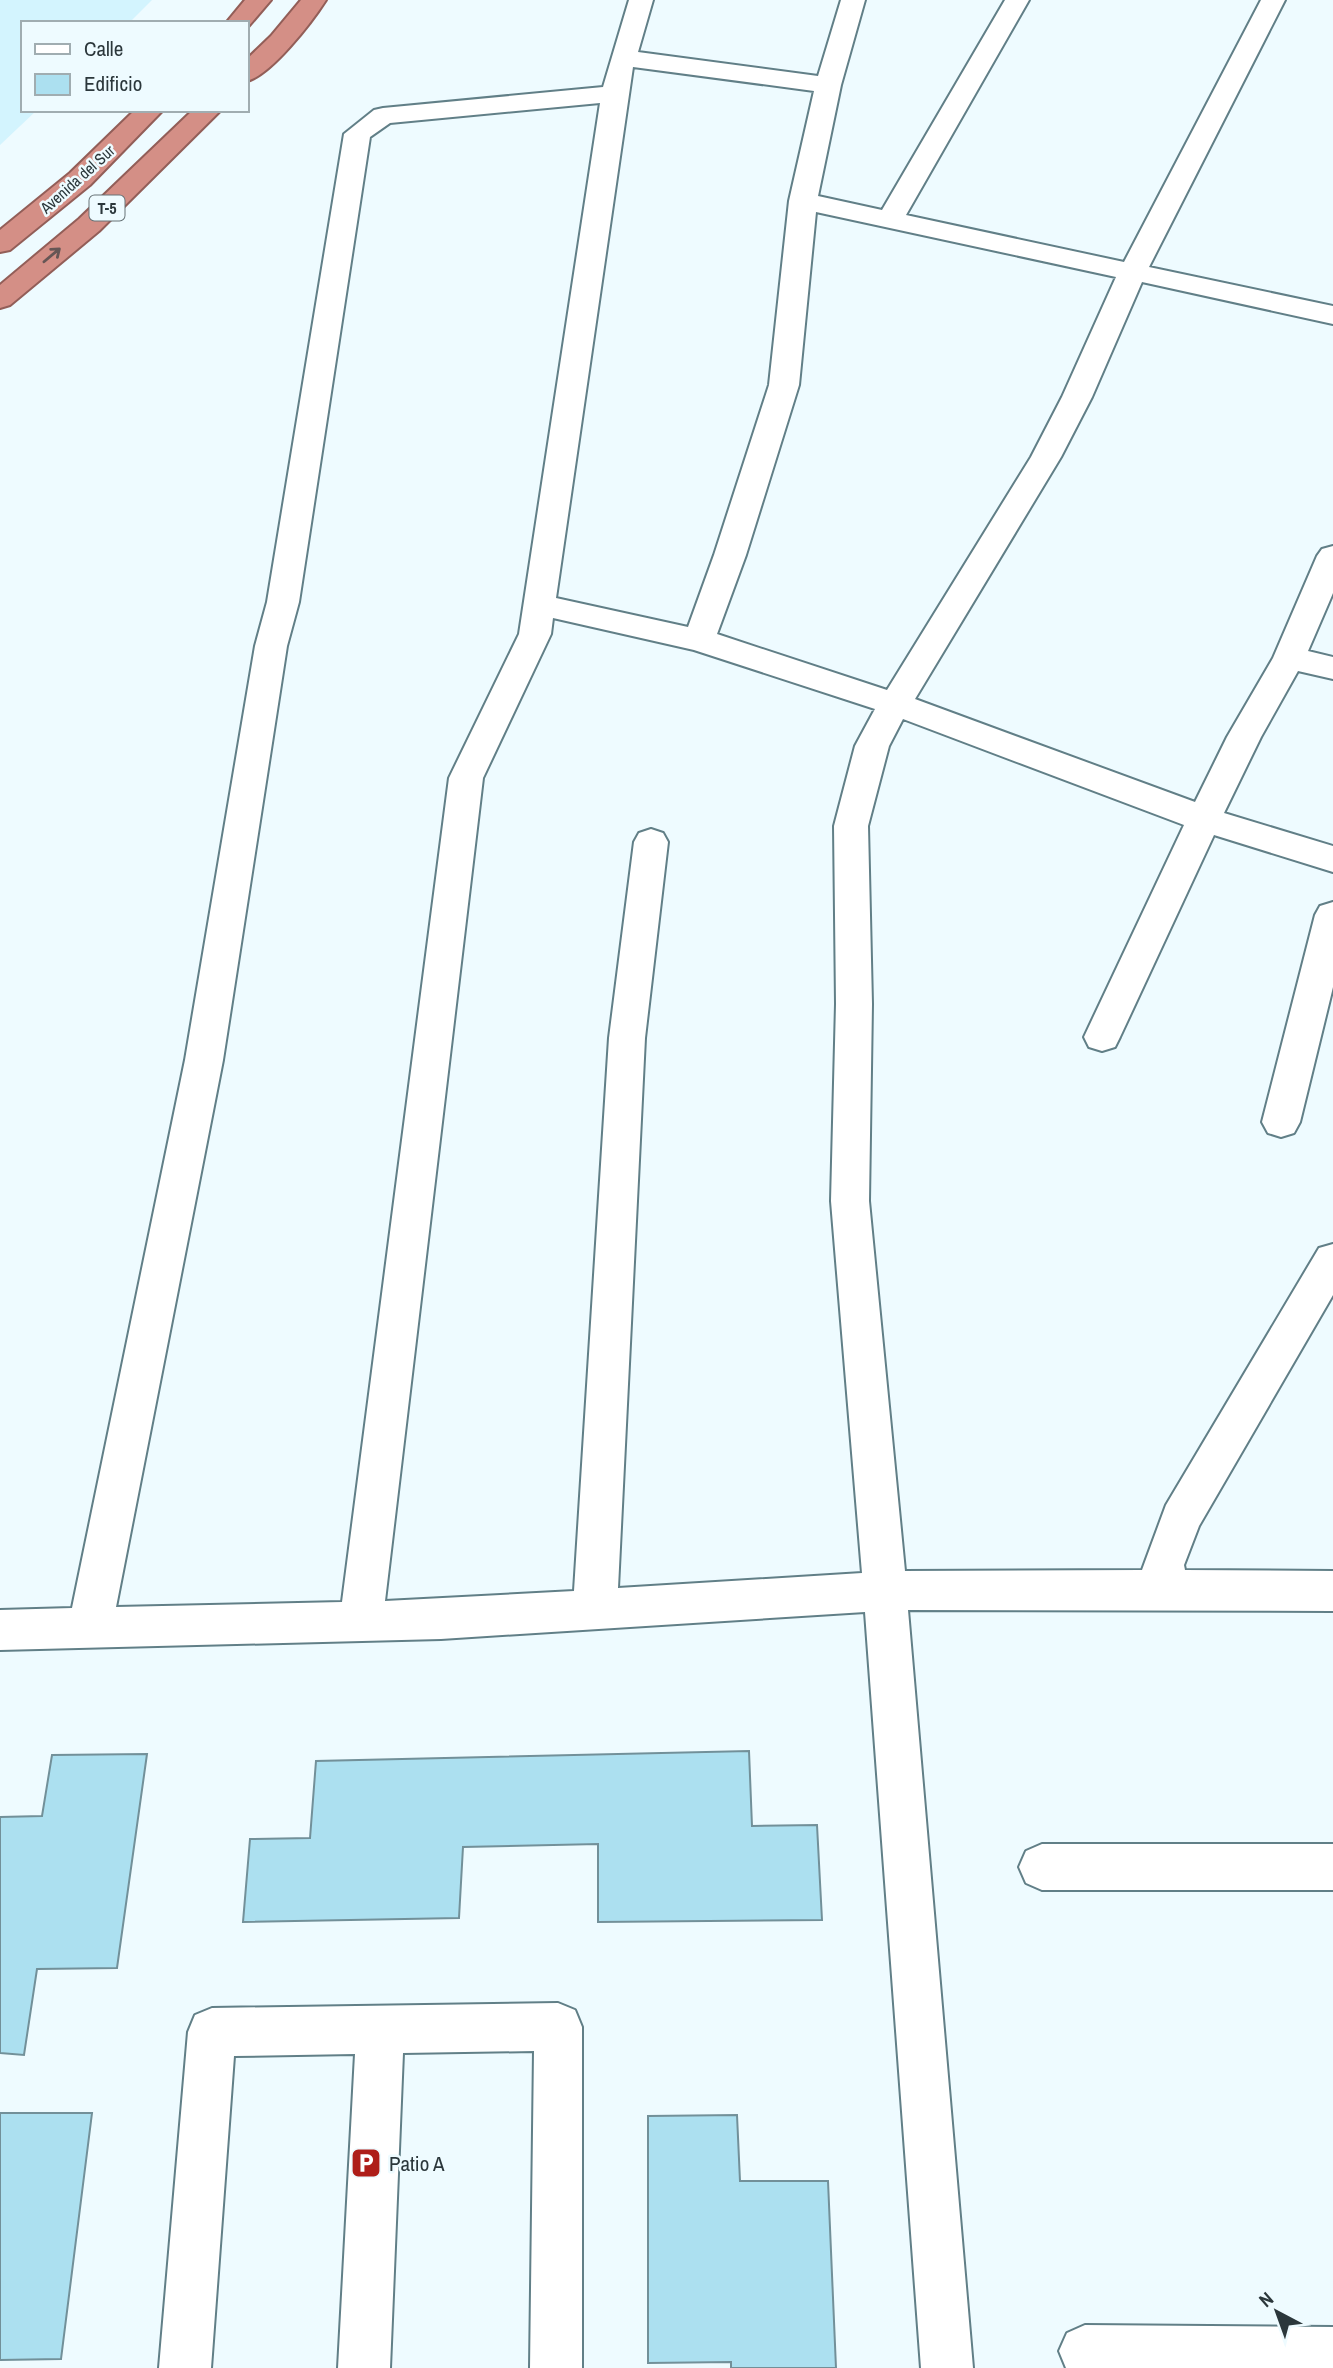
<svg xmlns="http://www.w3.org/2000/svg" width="1333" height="2368" font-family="'Archivo Narrow',sans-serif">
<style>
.built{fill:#d3f4fe}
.building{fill:#ace0f0;stroke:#729099;stroke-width:2}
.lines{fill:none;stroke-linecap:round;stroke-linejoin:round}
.minor-casing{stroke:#617f87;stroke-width:4}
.trunk-casing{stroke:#925e58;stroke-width:4}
.minor{fill:#fff;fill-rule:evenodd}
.trunk{fill:#d48f86;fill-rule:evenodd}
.oneway{stroke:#665655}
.labels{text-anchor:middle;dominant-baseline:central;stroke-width:5;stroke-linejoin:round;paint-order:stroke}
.far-street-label{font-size:16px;fill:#2b373b;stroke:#eefbff}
.shield{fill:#eefbff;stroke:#667276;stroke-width:2}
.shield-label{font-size:16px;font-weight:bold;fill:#2b373b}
.near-poi-label{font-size:21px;fill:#2b373b;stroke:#eefbff;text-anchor:start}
</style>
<rect width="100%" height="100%" fill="#eefbff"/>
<path class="built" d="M0 0H152L129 23H23V110H37L0 145Z"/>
<path class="building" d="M749 1751 752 1826 817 1825 822 1920 598 1922V1844L463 1847 459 1918 243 1922 250 1839 310 1838 316 1761Z
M147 1754 117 1968 37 1969 24 2055 0 2053V1817L42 1816 52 1755Z
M0 2113H92L61 2359 0 2360Z
M737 2115 740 2181H828L836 2368H731V2362L648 2363V2116Z"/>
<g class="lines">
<g class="minor-casing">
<path id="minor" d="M629 0H653L638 52 818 76 841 0H865L841 85 818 196 882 210 1005 0H1029L906 215 1124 262 1261 0H1285L1149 267 1333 306V324L1142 282 1092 397 1061 457 915 699 1195 802 1227 737 1273 658 1317 556 1322 549 1333 546V593L1308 651 1333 657V679L1298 671 1261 737 1224 813 1333 846V872L1214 835 1120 1037 1115 1047 1102 1051 1089 1047 1084 1037 1184 825 903 719 889 746 868 826 872 1004 869 1201 905 1571 1142 1570 1166 1505 1319 1248 1333 1244V1295L1199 1526 1184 1565 1185 1570 1333 1571V1611L908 1610 973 2368H921L865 1612 441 1639 0 1650V1610L72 1608 185 1060 255 646 267 602 344 134 374 110 383 108 603 87ZM633 67 814 91 789 201 769 385 714 555 688 627 556 598ZM600 103 519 634 449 778 342 1602 116 1607 223 1060 287 646 299 602 370 137 390 123ZM816 212 1116 277 1062 397 1031 457 887 690 717 634 746 555 799 385ZM553 618 694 650 875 709 855 746 834 826 836 1004 831 1201 862 1573 618 1588 645 1038 668 842 663 833 651 829 639 833 634 842 609 1038 574 1591 385 1601 483 778 551 634Z
M1333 902V987L1300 1122 1294 1133 1281 1137 1268 1133 1262 1122 1315 915 1320 906Z
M1042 1844H1333V1890H1042L1026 1883 1019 1867 1026 1851Z
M558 2003 575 2010 582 2027V2368H530L534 2051 403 2053 390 2368H338L355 2054 234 2056 211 2368H159L188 2032 195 2015 212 2008Z
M1085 2325 1333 2327V2368H1066L1059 2351 1067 2333Z"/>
</g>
<g class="trunk-casing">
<path id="trunk" d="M245 0H271L247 28V23H226Z
M301 0H326C312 22 271 75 247 81V59L271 36Z
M135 110H163L90 185 10 250 0 252V230L70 173Z
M193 110H221L99 231 10 305 0 308V285L79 219Z"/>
</g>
<use href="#minor" class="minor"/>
<use href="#trunk" class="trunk"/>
</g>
<defs><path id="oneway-shaft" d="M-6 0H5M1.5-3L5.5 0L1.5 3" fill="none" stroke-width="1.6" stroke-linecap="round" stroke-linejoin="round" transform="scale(1.75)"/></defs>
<use class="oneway" href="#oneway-shaft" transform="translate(52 255) rotate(-40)"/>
<defs>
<g id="parking-square" transform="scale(1.575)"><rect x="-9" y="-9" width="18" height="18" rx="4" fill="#ae1e19" stroke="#eefbff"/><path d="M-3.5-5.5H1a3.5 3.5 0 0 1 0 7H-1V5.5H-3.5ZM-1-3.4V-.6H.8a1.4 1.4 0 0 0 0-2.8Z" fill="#fff"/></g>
</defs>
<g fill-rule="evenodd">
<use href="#parking-square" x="366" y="2163"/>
</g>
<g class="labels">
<g class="far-street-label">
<text transform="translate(77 179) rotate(-42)">Avenida del Sur</text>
</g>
<rect class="shield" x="89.5" y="195.5" width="35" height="25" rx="5"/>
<g class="shield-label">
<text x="107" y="208">T-5</text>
</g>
<g class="near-poi-label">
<text x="389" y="2163">Patio A</text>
</g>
</g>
<rect x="21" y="21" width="228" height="91" fill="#eefbff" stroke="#a0adb1" stroke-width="2"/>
<rect x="35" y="44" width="35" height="10" fill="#ffffff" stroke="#a0adb1" stroke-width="2"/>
<text x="84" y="56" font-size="21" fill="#2b373b">Calle</text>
<rect x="35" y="74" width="35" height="21" fill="#ace0f0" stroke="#a0adb1" stroke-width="2"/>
<text x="84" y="91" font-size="21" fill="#2b373b">Edificio</text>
<g transform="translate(1277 2312) rotate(319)" stroke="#eefbff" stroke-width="5" paint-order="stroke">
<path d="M0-5L12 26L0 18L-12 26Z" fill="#2b373b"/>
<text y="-10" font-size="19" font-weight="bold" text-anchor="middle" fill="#2b373b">N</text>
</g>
</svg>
